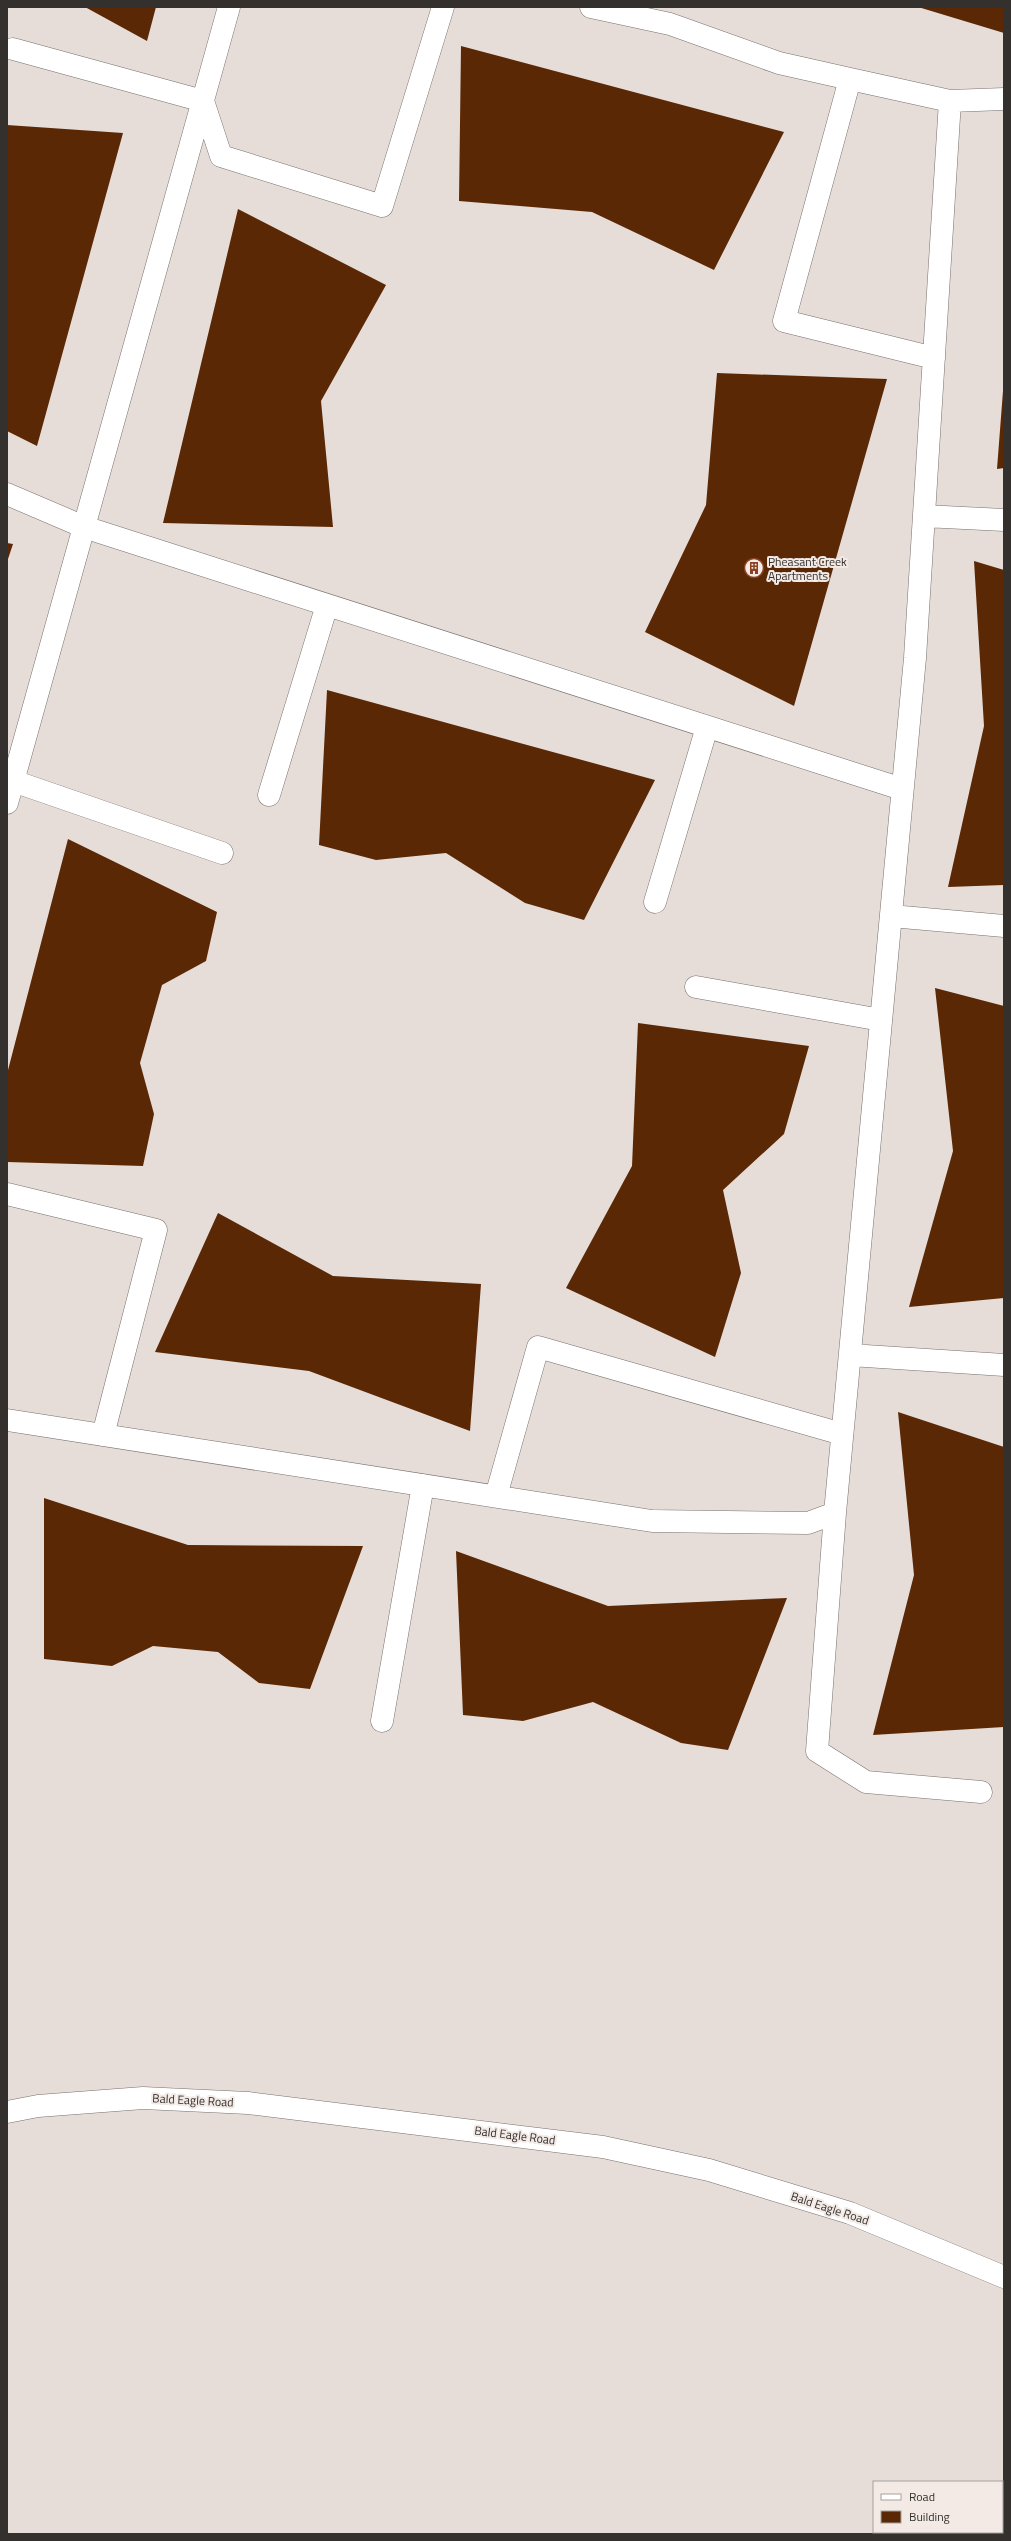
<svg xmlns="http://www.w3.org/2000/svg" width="1011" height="2541" font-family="'Titillium Web',sans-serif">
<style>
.building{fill:#5b2805}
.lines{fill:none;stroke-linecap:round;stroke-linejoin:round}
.lane-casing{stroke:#78706d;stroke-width:23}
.street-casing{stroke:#78706d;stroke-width:23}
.lane{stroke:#fff;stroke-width:22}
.street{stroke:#fff;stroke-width:22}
.labels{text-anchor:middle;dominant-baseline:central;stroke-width:4;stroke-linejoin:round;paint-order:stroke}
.poi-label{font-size:12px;fill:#33302e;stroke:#f3eae6;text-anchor:start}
.street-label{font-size:12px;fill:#33302e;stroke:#f3eae6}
</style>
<rect width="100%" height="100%" fill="#e6ddd9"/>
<path class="building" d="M85 7H156L147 41Z
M918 7H1004V33Z
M461 46 784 132 714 270 592 212 459 201Z
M7 125 123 133 37 446 7 431Z
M238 209 386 285 321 401 333 527 163 523Z
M717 373 887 379 794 706 645 632 706 505Z
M1003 391 1004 468 997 469Z
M7 543 13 544 7 562Z
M974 561 1004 570V885L948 887 984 726Z
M327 690 655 780 584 920 525 903 446 853 376 860 319 845Z
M68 839 217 912 206 961 162 985 140 1063 154 1114 143 1166 7 1162V1074Z
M935 988 1004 1006V1298L909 1307 953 1151Z
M638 1023 809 1046 784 1134 723 1190 741 1273 715 1357 566 1288 632 1166Z
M218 1213 333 1276 481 1284 470 1431 309 1371 155 1352Z
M898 1412 1004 1447V1727L873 1735 914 1575Z
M44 1498 188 1545 363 1546 310 1689 259 1683 218 1652 153 1646 112 1666 44 1659Z
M456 1551 608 1606 787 1598 728 1750 681 1743 593 1702 523 1721 463 1715Z"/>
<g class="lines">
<g class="lane-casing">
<path id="lane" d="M591 7 670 24 779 63 850 79 950 101 1004 99
M13 49 203 101 221 156 382 206 443 7
M850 79 784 321 934 358
M7 494 84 527 902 789
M924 516 1004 520
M13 781 222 853
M269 795 327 605
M7 803 229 7
M655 902 707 727
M891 916 1004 926
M696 987 881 1020
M7 1194 156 1230 103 1435
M850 1355 1004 1365
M7 1420 652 1521 808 1523 835 1513 915 658 950 101
M496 1496 538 1347 842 1434
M835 1513 817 1751 866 1782 981 1792
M382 1721 423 1485"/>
</g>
<g class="street-casing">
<path id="street" d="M7 2112 38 2106 143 2098 248 2103 603 2147 709 2170 850 2213 1004 2277"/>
</g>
<use href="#lane" class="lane"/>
<use href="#street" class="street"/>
</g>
<defs>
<g id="building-ring" transform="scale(1)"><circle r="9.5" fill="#f3eae6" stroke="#8b4224" stroke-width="1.5"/><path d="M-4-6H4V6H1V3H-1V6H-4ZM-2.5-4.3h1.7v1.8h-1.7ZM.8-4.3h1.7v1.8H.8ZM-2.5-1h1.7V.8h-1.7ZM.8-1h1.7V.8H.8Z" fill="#8b4224"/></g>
</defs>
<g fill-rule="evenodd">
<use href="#building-ring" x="754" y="568"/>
</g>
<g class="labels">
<g class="poi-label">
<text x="768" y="561">Pheasant Creek<tspan x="768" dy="14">Apartments</tspan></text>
</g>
<g class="street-label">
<text transform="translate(193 2100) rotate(3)">Bald Eagle Road</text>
<text transform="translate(515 2135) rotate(7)">Bald Eagle Road</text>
<text transform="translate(830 2208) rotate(18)">Bald Eagle Road</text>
</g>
</g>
<rect width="1011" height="2541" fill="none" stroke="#33302e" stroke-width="16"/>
<rect x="873" y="2481" width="130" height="52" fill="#f3eae6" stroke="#a6a09c"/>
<rect x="881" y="2494" width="20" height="6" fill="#ffffff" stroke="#a6a09c"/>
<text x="909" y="2501" font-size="12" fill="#33302e">Road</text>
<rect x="881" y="2511" width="20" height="12" fill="#5b2805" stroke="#a6a09c"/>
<text x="909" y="2521" font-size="12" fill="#33302e">Building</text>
</svg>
